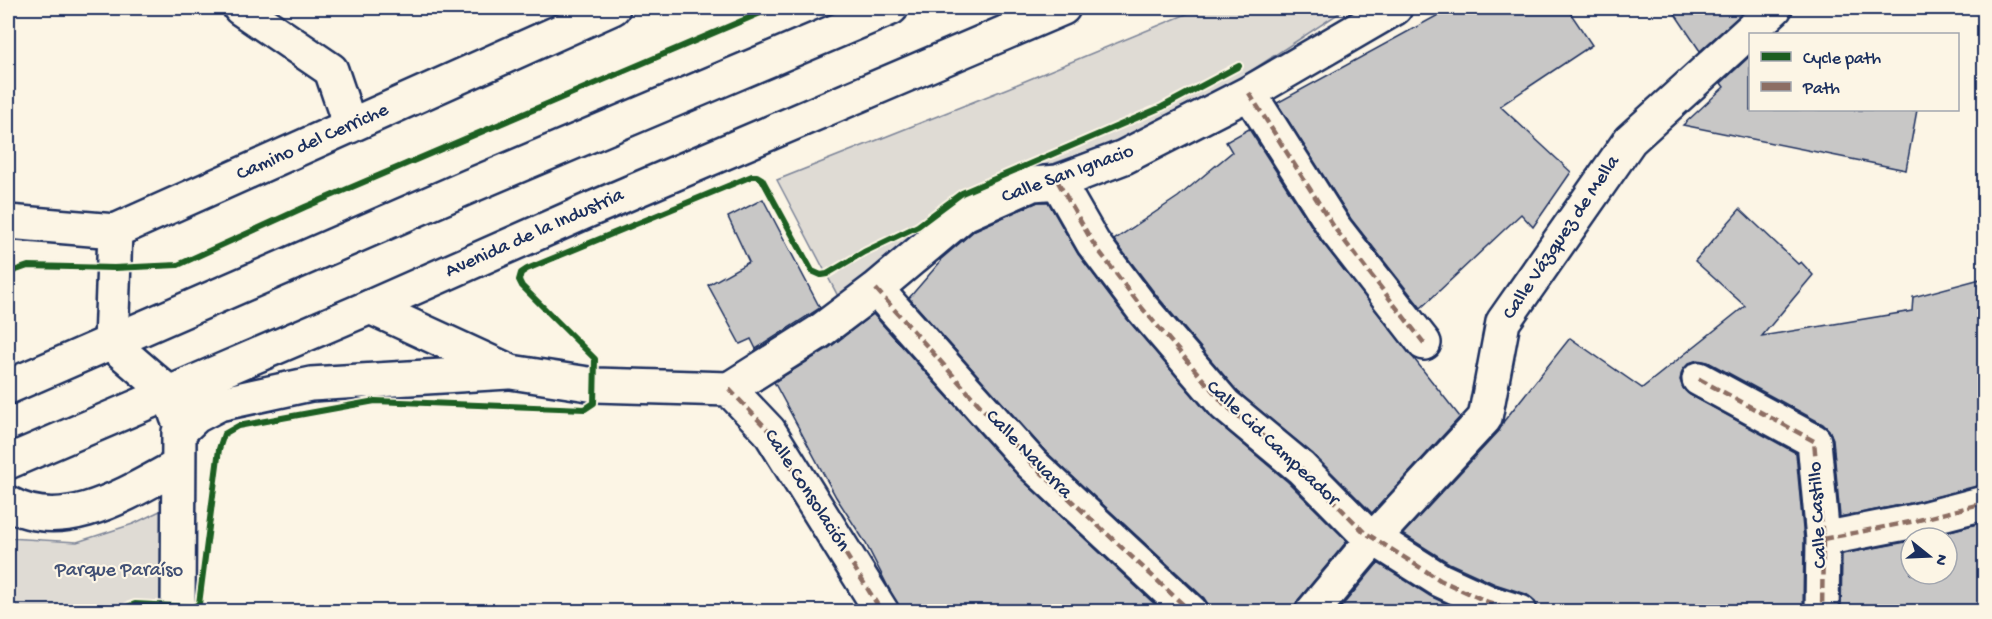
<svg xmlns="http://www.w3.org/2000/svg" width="1992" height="619" font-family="'Gochi Hand',sans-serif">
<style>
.green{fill:#dfdbd4;stroke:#7d8599;stroke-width:1.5}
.building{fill:#c8c7c6;stroke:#1b2f5e;stroke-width:1.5}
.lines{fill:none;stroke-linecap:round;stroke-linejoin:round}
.minor-casing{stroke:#1b2f5e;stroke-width:38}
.major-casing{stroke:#1b2f5e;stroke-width:38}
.minor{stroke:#fcf5e5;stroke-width:33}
.major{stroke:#fcf5e5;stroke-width:33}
.quiet{stroke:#8d6e63;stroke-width:4.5;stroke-dasharray:9 4.5;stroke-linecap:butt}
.cycleway-casing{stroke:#fcf5e5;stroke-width:10}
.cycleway{stroke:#1b5e20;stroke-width:6}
.labels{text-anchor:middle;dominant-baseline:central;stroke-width:4.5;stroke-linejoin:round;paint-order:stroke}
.street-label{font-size:20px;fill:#1b2f5e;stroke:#fcf5e5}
.park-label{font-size:20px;fill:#425176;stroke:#fcf5e5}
</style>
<rect width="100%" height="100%" fill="#fcf5e5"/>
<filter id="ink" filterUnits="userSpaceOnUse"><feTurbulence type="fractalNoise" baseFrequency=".0167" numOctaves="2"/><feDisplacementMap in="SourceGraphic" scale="12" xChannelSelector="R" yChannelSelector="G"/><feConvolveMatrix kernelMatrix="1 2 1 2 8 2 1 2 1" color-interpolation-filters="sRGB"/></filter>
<g filter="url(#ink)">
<path class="green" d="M1201 8H1347L1205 101 1135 135 1055 163 967 200 839 298 777 180 1008 88Z
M162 510 164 596 159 611H8V538L77 542 133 524Z"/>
<path class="building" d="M1451 8H1567L1592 45 1500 106 1571 172 1533 227 1521 214 1421 308 1351 219 1277 103Z
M1671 8H1748L1700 51Z
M1750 56V110H1917L1906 170 1683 125 1724 87 1721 83Z
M1249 129 1321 241 1460 417 1372 513 1313 454 1238 392 1157 296 1114 240 1178 197 1232 152 1226 142Z
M763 199 820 308 756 349 751 339 740 344 708 285 749 262 728 217Z
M1038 202H1048L1078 254 1127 319 1211 417 1288 482 1347 541 1298 600 1294 612H1209V606L1204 598 1045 451 909 298 941 261 940 260 975 230Z
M1740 209 1798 264 1801 262 1813 275 1762 336 1912 311 1913 297 1984 278V485L1911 503 1840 517 1833 439 1829 430 1823 424 1708 362 1698 360 1689 363 1682 371 1680 380 1683 388 1690 395 1796 453 1804 540 1803 612H1538L1534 600 1526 594 1495 584 1449 563 1403 534 1499 431 1504 421 1570 338 1642 388 1745 306 1695 261Z
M873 314 1018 476 1163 612H901L865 542 836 497 774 382 829 348Z
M1984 522V612H1841L1842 554 1911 541V574H1947V538H1924Z
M1378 563 1430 596 1464 612H1337Z"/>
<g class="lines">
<g class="minor-casing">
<path id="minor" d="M240 8 331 70 350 126
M1249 93 1336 230 1424 343
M1058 182 1093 243 1142 308 1225 405 1301 468 1364 532 1440 580 1488 602 1520 612
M8 222 115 231
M115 231 613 8
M115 231 111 343 169 393 177 417
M876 289 1032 464 1191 612
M370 307 511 372 595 385 729 389 769 431 882 612
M1699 379 1814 441 1823 539 1822 612
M729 389 819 332 876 289 965 214 1033 184 1058 182 1124 157 1249 93 1395 8
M8 503C64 535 128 493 178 466
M1823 539 1915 521 1984 503
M178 612 179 432 196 416 219 404 311 384 508 372
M1312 612 1374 538 1485 418 1503 322 1630 140 1775 8"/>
</g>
<g class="major-casing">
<path id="major" d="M8 387 470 186 891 8
M8 462 370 307 587 211 1063 8"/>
</g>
<use href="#minor" class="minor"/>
<use href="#major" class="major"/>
<path class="quiet" d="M1249 93 1336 230 1424 343
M1058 182 1093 243 1142 308 1225 405 1301 468 1364 532 1440 580 1488 602 1520 612
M876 289 1032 464 1191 612
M1699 379 1814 441 1823 539 1822 612
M729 389 769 431 882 612
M1823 539 1915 521 1984 503"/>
<g class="cycleway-casing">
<path id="cycleway" d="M8 273 28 266 114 268 178 265 305 207 772 8
M125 612 127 607 135 604 193 607 199 604 219 449 224 434 238 426 375 401 585 409 594 403 595 359 522 286 519 280 521 273 527 269 752 176H757L762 179 812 271 821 275 827 274 864 252 918 226 962 193 1162 107 1239 66"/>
</g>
<use href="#cycleway" class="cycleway"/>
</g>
</g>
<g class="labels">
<g class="street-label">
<text transform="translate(313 143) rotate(-24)">Camino del Cerriche</text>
<text transform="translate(1068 175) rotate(-20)">Calle San Ignacio</text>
<text transform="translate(535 234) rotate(-24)">Avenida de la Industria</text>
<text transform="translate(1562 238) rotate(-56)">Calle Vázquez de Mella</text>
<text transform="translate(1272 444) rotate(43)">Calle Cid Campeador</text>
<text transform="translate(1028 455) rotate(46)">Calle Navarra</text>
<text transform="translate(806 491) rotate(57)">Calle Consolación</text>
<text transform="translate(1819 515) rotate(-93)">Calle Castillo</text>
</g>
<g class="park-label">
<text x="119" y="571">Parque Paraíso</text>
</g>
</g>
<rect width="1992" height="619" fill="none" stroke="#fcf5e5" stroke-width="30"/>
<rect x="15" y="15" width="1962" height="589" fill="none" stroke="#1b2f5e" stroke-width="2" filter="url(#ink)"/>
<rect x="1749" y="33" width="210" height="78" fill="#fcf5e5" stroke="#a2a6af" stroke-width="1.5"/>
<rect x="1761" y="52" width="30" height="9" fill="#1b5e20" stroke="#a2a6af" stroke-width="1.5"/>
<text x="1803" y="63" font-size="18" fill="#1b2f5e">Cycle path</text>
<rect x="1761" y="82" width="30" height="9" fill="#8d6e63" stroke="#a2a6af" stroke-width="1.5"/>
<text x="1803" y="93" font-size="18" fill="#1b2f5e">Path</text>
<g transform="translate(1929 556) rotate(108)"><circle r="28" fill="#fcf5e5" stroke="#a2a6af" stroke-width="1.5"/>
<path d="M0-4.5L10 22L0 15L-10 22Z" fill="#1b2f5e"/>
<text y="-9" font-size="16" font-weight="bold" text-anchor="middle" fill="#1b2f5e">N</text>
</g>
</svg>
